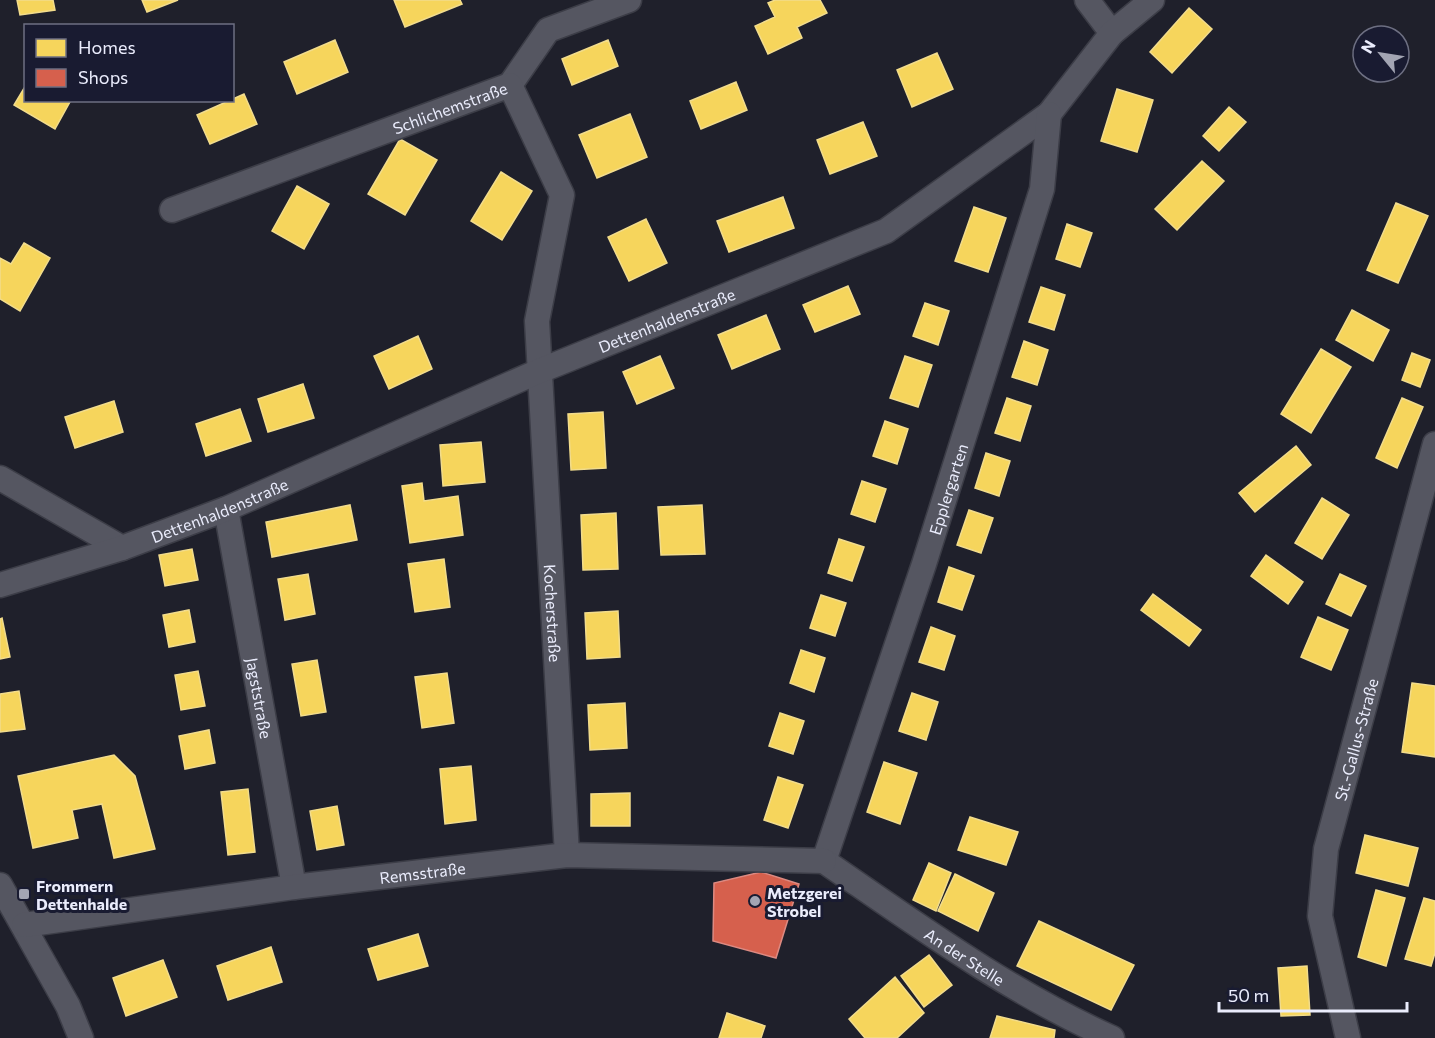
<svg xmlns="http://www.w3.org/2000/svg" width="1435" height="1038" font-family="Commissioner,sans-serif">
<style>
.homes{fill:#f6d55c;stroke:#f2dc8c;stroke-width:1.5}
.shops{fill:#d6604d;stroke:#dc8a82;stroke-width:1.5}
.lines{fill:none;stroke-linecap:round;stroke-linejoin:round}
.minor-casing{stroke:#3c3d47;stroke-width:27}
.minor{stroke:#555661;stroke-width:24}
.poi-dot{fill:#a3a5b3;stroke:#191b31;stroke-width:2}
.labels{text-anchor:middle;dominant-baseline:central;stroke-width:6;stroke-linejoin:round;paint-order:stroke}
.street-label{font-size:16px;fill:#eaecfc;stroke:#191b31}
.poi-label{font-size:16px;font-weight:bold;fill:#eaecfc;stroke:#191b31;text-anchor:start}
</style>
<rect width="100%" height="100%" fill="#1f202b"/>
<path class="homes" d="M17 0H53L55 10 20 15Z
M142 0H178L147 12Z
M394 0H460L462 4 405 27Z
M775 0H820L827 13 797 27 802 38 768 54 755 26 775 17 768 3Z
M1189 8 1212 29 1172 73 1150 52Z
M335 40 348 72 297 94 284 62Z
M608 40 618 66 572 85 562 59Z
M937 53 953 89 912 107 897 70Z
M736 82 747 110 701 129 690 101Z
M26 85V100H71L55 129 14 105Z
M1117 89 1153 100 1137 152 1101 141Z
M244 94 257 124 210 144 197 115Z
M1229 107 1246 122 1219 151 1203 136Z
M630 114 647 157 597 178 579 135Z
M863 122 877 156 830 174 817 140Z
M400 139 437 160 405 215 368 194Z
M1202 161 1224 181 1177 230 1155 209Z
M501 172 532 191 502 240 471 221Z
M297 186 329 204 304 249 272 231Z
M783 197 794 228 729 252 717 221Z
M1396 203 1428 216 1398 283 1367 270Z
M974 207 1006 218 988 272 955 261Z
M646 219 667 263 629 281 608 237Z
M1067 224 1092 233 1080 267 1056 259Z
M24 243 50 258 20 311 0 299V258L11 264Z
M848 286 860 314 815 332 803 305Z
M1041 287 1065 295 1054 330 1029 322Z
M925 303 949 311 938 345 913 336Z
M1352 310 1389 330 1373 361 1336 340Z
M766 315 780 349 732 369 718 335Z
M418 336 432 369 389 389 374 356Z
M1024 341 1048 350 1037 385 1012 377Z
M1321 349 1351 367 1311 433 1281 414Z
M1412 353 1430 360 1420 387 1402 380Z
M660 356 674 388 637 404 623 372Z
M905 356 932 365 918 407 890 398Z
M303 384 314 418 268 432 258 399Z
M1007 398 1031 406 1020 441 995 433Z
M1402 398 1423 407 1397 468 1376 458Z
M114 401 123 432 75 448 65 417Z
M240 409 251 441 206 456 196 424Z
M603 412 606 468 571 470 568 414Z
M885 421 908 429 897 464 873 456Z
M481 442 485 482 443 486 440 445Z
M1296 446 1311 465 1255 512 1239 493Z
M986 453 1010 461 999 496 975 488Z
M862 481 886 489 875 522 851 514Z
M422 483 424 501 458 496 463 535 410 543 402 486Z
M1322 498 1349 515 1322 559 1295 543Z
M350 505 357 540 272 557 266 522Z
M702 505 705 554 661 555 658 507Z
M969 510 993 518 981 553 957 545Z
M616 513 618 569 583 570 581 515Z
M839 539 864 547 852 581 828 573Z
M192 549 198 580 165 586 159 555Z
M1266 555 1303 582 1288 604 1251 576Z
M444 559 450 607 415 612 408 564Z
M949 567 974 576 962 610 938 602Z
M308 574 315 614 285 620 278 579Z
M1340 574 1366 586 1351 616 1326 604Z
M1153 594 1201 630 1189 646 1141 610Z
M821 595 846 603 835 636 810 628Z
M189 610 195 642 169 647 163 615Z
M618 611 620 657 587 659 585 613Z
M1318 617 1348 630 1331 670 1301 657Z
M2 618 10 657 0 659V619Z
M931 627 955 636 944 670 919 662Z
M801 650 825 658 814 692 790 683Z
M317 660 326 712 301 716 292 664Z
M198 671 205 706 181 710 175 675Z
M447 673 454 723 422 728 415 677Z
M1412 683 1435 686V757L1402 752Z
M19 691 25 729 0 732V694Z
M912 693 938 702 926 740 899 731Z
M625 703 627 748 590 750 588 705Z
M780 713 804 721 793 754 769 746Z
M209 730 215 763 185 769 179 736Z
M114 755 135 776 155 849 114 858 102 804 72 810 78 838 33 848 18 776Z
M884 762 917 773 900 824 867 812Z
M471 766 476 820 445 824 440 769Z
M778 777 803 785 788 828 764 820Z
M248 789 255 852 228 855 221 792Z
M630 793V826H591V794Z
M337 806 344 845 317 850 310 811Z
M970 817 1018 832 1006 865 958 850Z
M1365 835 1418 848 1408 886 1356 873Z
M929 863 951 873 936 911 913 900Z
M955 874 994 893 978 931 938 911Z
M1376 890 1405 898 1386 966 1358 957Z
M1424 898 1435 901V953L1431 966 1405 959Z
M1039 921 1134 965 1111 1010 1017 966Z
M418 934 428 966 378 980 368 949Z
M271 947 282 982 228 1000 217 966Z
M929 955 952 985 924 1007 901 976Z
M163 960 177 997 126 1016 113 978Z
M1307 966 1310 1015 1281 1016 1278 968Z
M895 977 924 1013 897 1038H865L849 1019Z
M727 1013 765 1026 761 1038H719Z
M997 1016 1055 1030 1054 1038H990Z"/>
<path class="shops" d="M761 872 799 884 776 958 713 941 714 883Z"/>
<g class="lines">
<g class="minor-casing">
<g id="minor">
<path d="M1087 0 1112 33"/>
<path d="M510 85 548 30 629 0"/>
<path id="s1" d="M172 210 510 85 562 195 537 321 567 855"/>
<path d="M0 478 122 548"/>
<path id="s2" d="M226 509 294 887"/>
<path id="s3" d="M0 585 122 548 226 509 537 372 886 231 1049 114 1112 33 1152 0"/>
<path id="s4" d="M824 861 924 564 1042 189 1049 114"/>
<path id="s5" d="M824 861C916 924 1009 992 1112 1038"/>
<path d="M0 885 68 1006 81 1038"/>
<path id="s6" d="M24 925 294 887 567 855 824 861"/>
<path id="s7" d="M1348 1038 1320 916 1326 849 1435 444"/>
</g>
</g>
<use href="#minor" class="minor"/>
</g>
<g class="poi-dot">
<rect x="18" y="888" width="12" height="12" rx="3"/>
<circle cx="755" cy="901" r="6"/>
</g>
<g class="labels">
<g class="street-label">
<text stroke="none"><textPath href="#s1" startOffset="296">Schlichemstraße</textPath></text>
<text stroke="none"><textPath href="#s3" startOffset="718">Dettenhaldenstraße</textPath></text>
<text stroke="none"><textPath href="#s4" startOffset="392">Epplergarten</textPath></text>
<text stroke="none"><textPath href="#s3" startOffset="232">Dettenhaldenstraße</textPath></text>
<text stroke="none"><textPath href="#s1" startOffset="903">Kocherstraße</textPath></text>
<text stroke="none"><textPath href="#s2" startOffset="192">Jagststraße</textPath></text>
<text stroke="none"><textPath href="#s7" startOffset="306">St.-Gallus-Straße</textPath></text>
<text stroke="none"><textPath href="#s6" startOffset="402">Remsstraße</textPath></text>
<text stroke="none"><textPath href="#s5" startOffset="170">An der Stelle</textPath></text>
</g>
<g class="poi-label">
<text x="36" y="885">Frommern<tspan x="36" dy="18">Dettenhalde</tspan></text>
<text x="767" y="892">Metzgerei<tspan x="767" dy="18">Strobel</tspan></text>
</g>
</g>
<rect x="24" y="24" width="210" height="78" fill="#191b31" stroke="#6d6f82" stroke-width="1.5"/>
<rect x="36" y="39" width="30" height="18" fill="#f6d55c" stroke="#6d6f82" stroke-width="1.5"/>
<text x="78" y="54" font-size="18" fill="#eaecfc">Homes</text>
<rect x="36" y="69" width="30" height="18" fill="#d6604d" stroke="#6d6f82" stroke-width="1.5"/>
<text x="78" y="84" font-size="18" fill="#eaecfc">Shops</text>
<g transform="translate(1381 54) rotate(300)"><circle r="28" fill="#191b31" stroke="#6d6f82" stroke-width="1.5"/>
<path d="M0-4.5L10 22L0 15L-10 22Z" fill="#a3a5b3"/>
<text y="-9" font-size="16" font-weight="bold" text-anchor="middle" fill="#eaecfc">N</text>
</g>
<path d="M1219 1002v9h188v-9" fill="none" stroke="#eaecfc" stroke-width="3"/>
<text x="1228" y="1002" font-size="18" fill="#eaecfc" stroke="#191b31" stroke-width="4.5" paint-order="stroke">50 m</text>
</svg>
